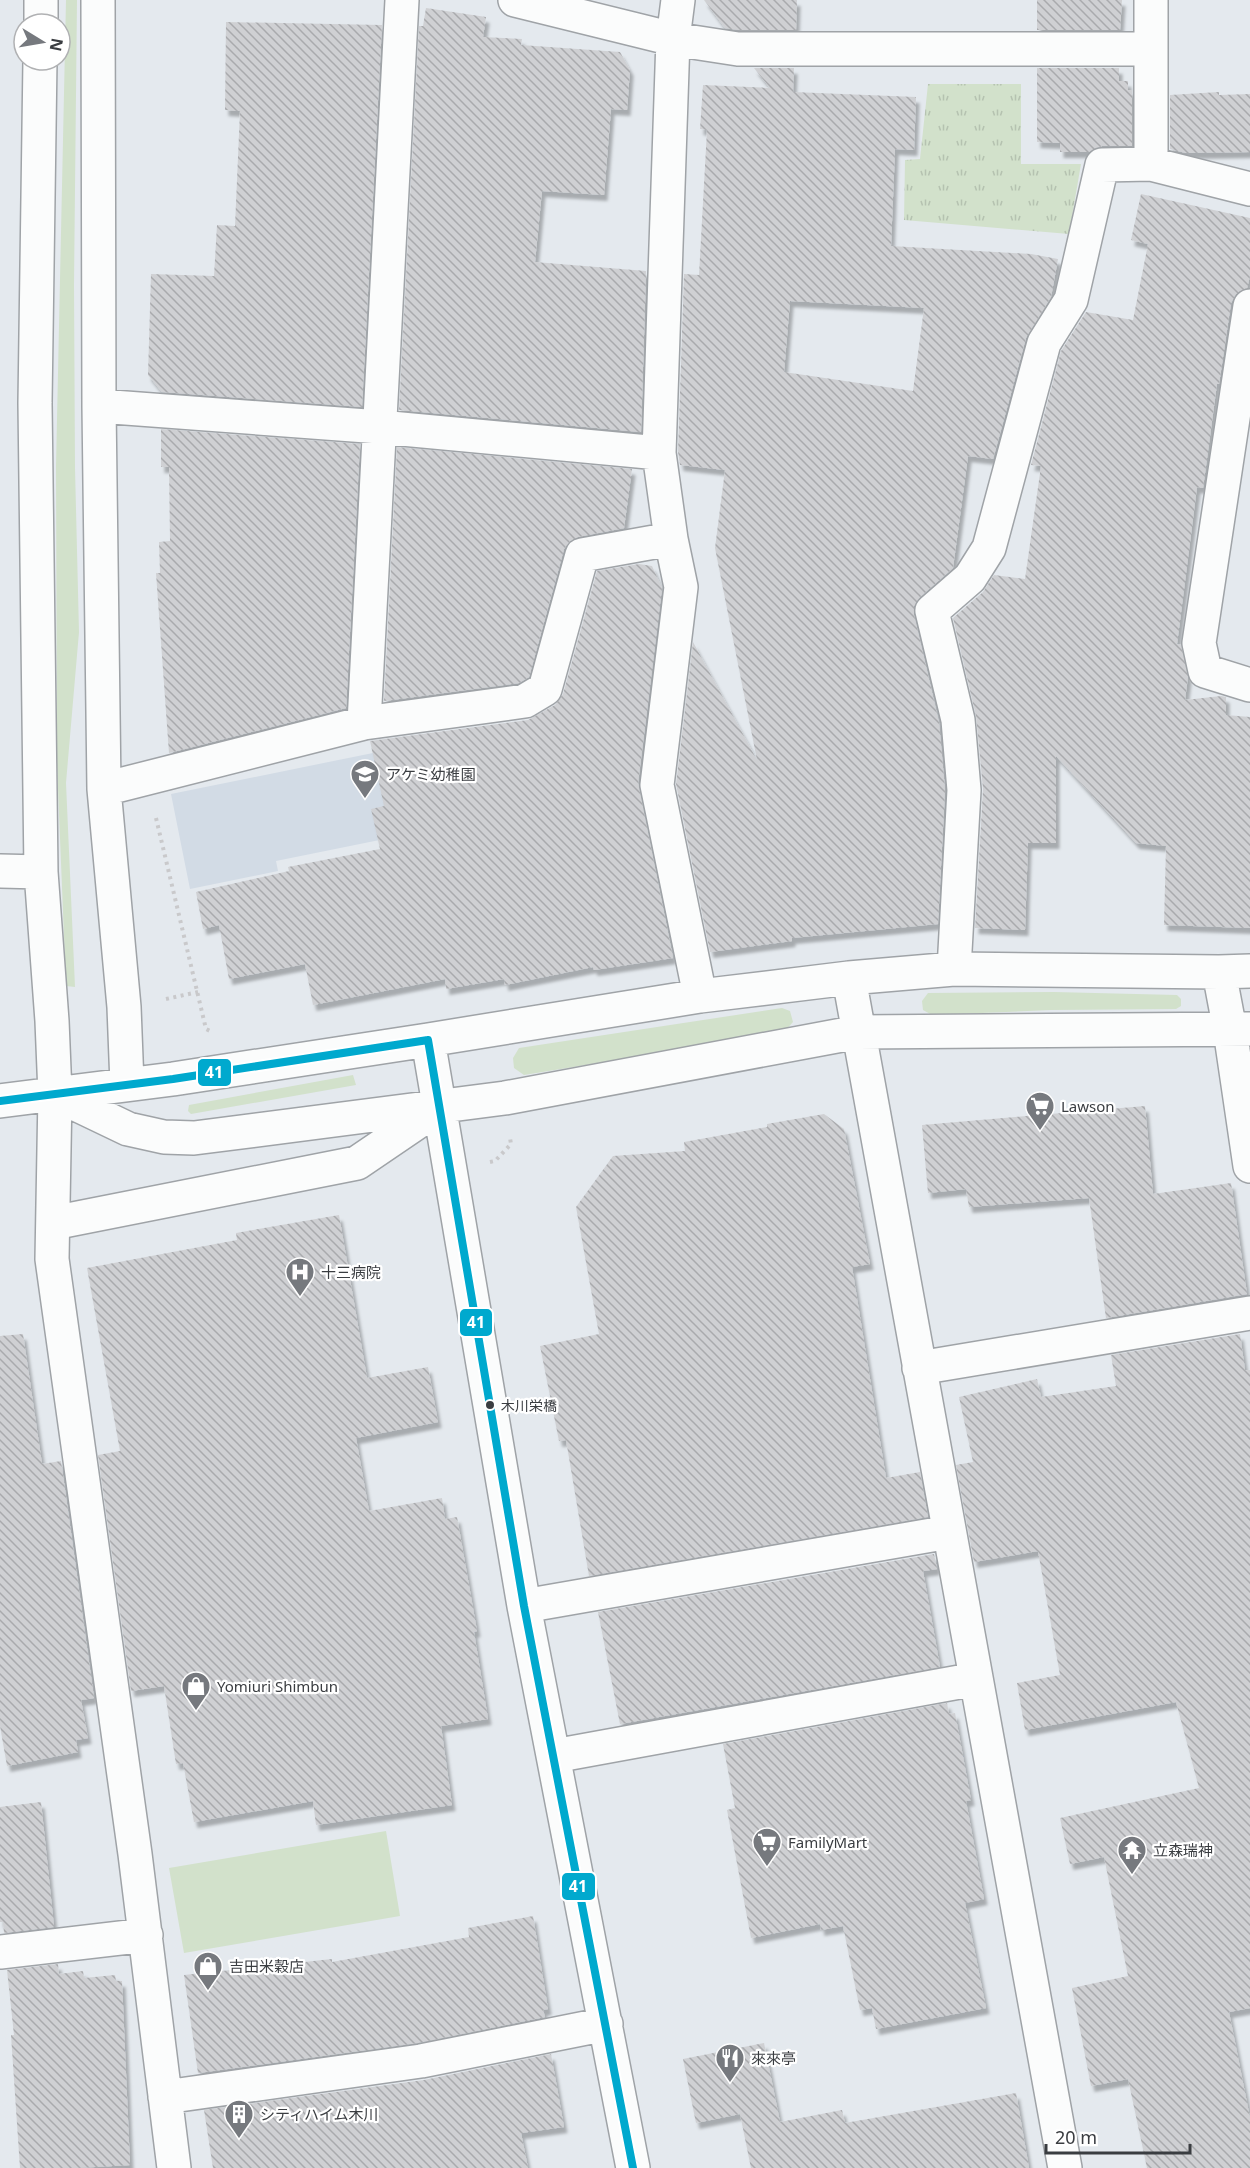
<svg xmlns="http://www.w3.org/2000/svg" width="1250" height="2168" font-family="'Noto Sans','Noto Sans JP',sans-serif">
<style>
.built{fill:#d2dbe5}
.green{fill:#d2e1cb}
.park{fill:url(#park-tufts)}
.building{fill:url(#building-back-hatch);fill-rule:evenodd;filter:url(#shadow)}
.lines{fill:none;stroke-linecap:round;stroke-linejoin:round}
.minor-casing{stroke:#9fa3a7;stroke-width:36}
.path{stroke:#c9c9cb;stroke-width:4;stroke-dasharray:3 4.5;stroke-linecap:butt}
.minor{stroke:#fbfcfc;stroke-width:33}
.bus-1-casing{stroke:#fff;stroke-width:12}
.bus-1{stroke:#00a9ce;stroke-width:8}
.bus-dot{fill:#3a3d41;stroke:#fff;stroke-width:2}
.labels{text-anchor:middle;dominant-baseline:central;stroke-width:4.5;stroke-linejoin:round;paint-order:stroke}
.bus-label{font-size:14px;fill:#3a3d41;stroke:#fff;text-anchor:start}
.poi-label{font-size:15px;fill:#3a3d41;stroke:#fff;text-anchor:start}
.line-badge{stroke:#fff;stroke-width:2}
.badge-label{font-size:16px;text-anchor:middle;font-weight:bold;fill:#fff}
</style>
<defs>
<pattern id="park-tufts" width="24" height="20" patternUnits="userSpaceOnUse" patternTransform="scale(1.5)"><rect width="24" height="20" fill="#d2e1cb"/><path d="M3 7l-1-3M5 7V3M7 7l1-3M15 17l-1-3M17 17v-4M19 17l1-3" fill="none" stroke="#b5c2b0"/></pattern>
<pattern id="building-back-hatch" width="6" height="6" patternUnits="userSpaceOnUse" patternTransform="scale(1.5)"><rect width="6" height="6" fill="#cfd0d3"/><path d="M-1 5l2 2M0 0l6 6M5-1l2 2" fill="none" stroke="#a9aaad"/></pattern>
<filter id="shadow"><feDropShadow dx="3.5" dy="6" stdDeviation="1.5" flood-color="#0004"/></filter>
</defs>
<rect width="100%" height="100%" fill="#e4e9ee"/>
<path class="built" d="M555 716 424 831 276 861 278 871 190 889 171 794Z"/>
<path class="green" d="M66 0H77L74 285 75 468 79 632 66 783 75 987 66 986 57 764 56 466Z
M1054 992 1177 995 1181 999V1006L1176 1009 1051 1010 932 1015 923 1010 922 1001 928 993Z
M782 1008 790 1011 793 1022 783 1033 524 1075 514 1068 513 1058 519 1048Z
M353 1075 356 1085 191 1114 188 1111 189 1105Z
M386 1831 400 1916 184 1953 169 1868Z"/>
<path class="park" d="M928 84H1021V164H1081L1069 234 904 220 905 160 920 159Z"/>
<path class="building" d="M704 0H797L796 30H739L725 28Z
M1037 0H1122L1120 30H1037Z
M426 8 486 17 483 37 522 39 521 45 620 52 630 70 627 110 611 109 604 195 542 191 535 262 646 271 641 432 399 410 419 26H423Z
M226 22 382 25 362 407 162 392 148 375 151 274 214 276 217 225 235 226 240 111 225 110Z
M754 68H794L793 92 916 97 914 150 895 149 891 246 1031 254 1058 259 1051 297 1026 338 993 459 968 456 953 568 920 597 914 606V615L939 723 945 790 938 924 792 938V941L710 952 676 784 693 642 757 760 715 548 725 470 680 465 678 452 684 274 699 275 707 130 700 129 703 85 770 88ZM790 301 924 308 913 391 784 372Z
M1037 68H1119V81H1128V90H1132V146H1102L1089 152H1060V143L1037 142Z
M1219 92V95L1250 94V152L1186 153 1170 149V95Z
M1141 194 1250 218V276L1247 288 1236 294 1231 303 1219 384H1217L1203 488 1197 487 1177 644 1181 645 1188 677 1185 700 1221 696 1226 697V715L1250 717V928L1164 925 1166 846 1136 843 1056 756V843H1028L1025 930 975 928 983 789 976 716 953 618 983 592 994 575 1025 579 1041 466 1031 465 1061 351 1086 312 1133 320 1148 244 1131 240Z
M161 429 360 444 346 708 169 753 156 573H160L159 542 170 541 169 467H161Z
M397 447 632 469 624 528 578 537 570 541 564 549 529 677 519 683 384 701Z
M639 564 652 566 662 588 638 783 673 958 594 970 593 967 505 985 504 979 446 989 445 979 313 1005 305 964 229 979 219 925 203 929 196 892 289 871 288 867 380 849 371 809 384 806 370 741 528 720 555 705 563 694 597 571Z
M1145 1106 1153 1194 1231 1183 1247 1294 1106 1318 1089 1198 969 1207 966 1189 928 1193 922 1125Z
M824 1114 844 1129 870 1264 852 1267 886 1478 920 1472 928 1517 589 1576 566 1440 559 1441 540 1346 599 1334 576 1207 613 1156 685 1151 684 1142 767 1127V1124Z
M339 1215 367 1378 428 1367 438 1422 356 1438 369 1511 442 1498 445 1519 457 1517 477 1631 474 1632 488 1719 441 1726 452 1805 316 1825 313 1801 194 1822 183 1763 176 1764 164 1686 131 1691 98 1455 120 1451 87 1268 237 1240 236 1233Z
M23 1334 42 1464 61 1461 94 1698 81 1700 88 1738 76 1740 78 1752 7 1766 0 1726V1336Z
M1240 1334 1245 1370H1250V2008L1229 2012 1250 2118V2168H1147L1128 2079 1091 2086 1072 1988 1128 1976 1104 1857 1070 1864 1060 1818 1199 1788 1176 1702 1025 1730 1017 1683 1060 1675 1038 1551 974 1562 956 1465 973 1462 959 1397 1037 1379 1041 1397 1116 1386 1111 1355Z
M934 1554 937 1569 923 1571 940 1667 620 1724 598 1612Z
M947 1703 949 1714 955 1713 971 1800 966 1801 984 1899 965 1903 986 2008 876 2029 872 2008 860 2010 843 1926 821 1930 820 1924 751 1938 727 1810 735 1808 723 1744Z
M41 1802 54 1927 4 1933 3 1922H0V1807Z
M533 1916 548 2009 543 2010 545 2017 418 2043 198 2073 184 1975 332 1959V1962L469 1937 468 1928Z
M58 1964 59 1974 83 1971 84 1978 115 1975 116 1981H122L130 2165 77 2168H20L11 2035H14L7 1970Z
M764 2043 780 2122 842 2110 845 2123 1016 2093 1029 2168H751L740 2114 696 2123 683 2059Z
M551 2054 564 2127 521 2133 528 2168H213L204 2110 424 2080Z"/>
<g class="lines">
<g class="minor-casing">
<path id="minor" d="M98 0 99 406 104 789 124 1007 127 1084
M515 0 673 39 738 49H1151
M678 0 673 39 659 453 671 539 681 587 657 785 700 996
M41 24V0
M40 60 35 403 41 872 52 1021 55 1094 52 1259 135 1854 174 2168
M1151 164V0
M1250 306 1199 643 1205 671 1250 685
M99 406 380 427 659 453
M364 723 402 0
M104 789 364 723 525 701 545 689 582 555 671 539
M0 871 41 872
M954 969 964 790 958 720 932 611 970 578 989 548 1044 343 1071 300 1102 165 1151 164 1250 189
M1219 972 1230 1030 1250 1166
M849 978 1065 2168
M428 1040 524 1606 633 2168
M55 1094 128 1129 164 1137 194 1138 505 1098 858 1032 1250 1029
M0 1101 173 1079 428 1040 700 996 849 978 954 969 1219 972 1250 971
M53 1223 357 1163 435 1110
M919 1368 1250 1313
M524 1606 949 1532
M554 1756 976 1679
M0 1952 146 1935
M165 2097 421 2061 606 2024"/>
</g>
<path class="path" d="M156 818 206 1029 210 1031
M166 999 198 992
M490 1162 495 1161 511 1144 510 1138"/>
<use href="#minor" class="minor"/>
<g class="bus-1-casing">
<path id="bus-1" d="M428 1040 524 1606 633 2168
M0 1101 173 1079 428 1040"/>
</g>
<use href="#bus-1" class="bus-1"/>
</g>
<defs>
<g id="school-pin" transform="scale(1.5)"><path d="M0 17L-7.5 6A9.5 9.5 0 1 1 7.5 6Z" fill="#76797e" stroke="#fff"/><path d="M0-5L7-2L0 1L-7-2ZM-4 1L0 2.5L4 1V4Q0 6-4 4Z" fill="#fff"/></g>
<g id="supermarket-pin" transform="scale(1.5)"><path d="M0 17L-7.5 6A9.5 9.5 0 1 1 7.5 6Z" fill="#76797e" stroke="#fff"/><path d="M-6-5.5h2.5l.6 2H6L4.5 2H-2.5L-4.4-4H-6ZM-1.5 3.2a1.3 1.3 0 1 0 .1 0ZM3 3.2a1.3 1.3 0 1 0 .1 0Z" fill="#fff"/></g>
<g id="hospital-pin" transform="scale(1.5)"><path d="M0 17L-7.5 6A9.5 9.5 0 1 1 7.5 6Z" fill="#76797e" stroke="#fff"/><path d="M-5-5h3v3.5h4V-5h3V5h-3V1.5h-4V5h-3Z" fill="#fff"/></g>
<g id="shop-pin" transform="scale(1.5)"><path d="M0 17L-7.5 6A9.5 9.5 0 1 1 7.5 6Z" fill="#76797e" stroke="#fff"/><path d="M-5-2.5h2.3a2.7 3.5 0 0 1 5.4 0H5L5.5 6h-11ZM-1.5-2.5h3a1.5 2.3 0 0 0-3 0Z" fill="#fff"/></g>
<g id="temple-pin" transform="scale(1.5)"><path d="M0 17L-7.5 6A9.5 9.5 0 1 1 7.5 6Z" fill="#76797e" stroke="#fff"/><path d="M0-6L5-2H3V0L6.5 2.5H4V6H1.5V3h-3V6H-4V2.5H-6.5L-3 0V-2H-5Z" fill="#fff"/></g>
<g id="restaurant-pin" transform="scale(1.5)"><path d="M0 17L-7.5 6A9.5 9.5 0 1 1 7.5 6Z" fill="#76797e" stroke="#fff"/><path d="M-5-6h1v4h1v-4h1v4h1v-4h1v5L-1.5 .5V6h-2V.5L-5-1ZM5-6V6H3V1.5H1.5Q1.5-4 5-6Z" fill="#fff"/></g>
<g id="building-pin" transform="scale(1.5)"><path d="M0 17L-7.5 6A9.5 9.5 0 1 1 7.5 6Z" fill="#76797e" stroke="#fff"/><path d="M-4-6H4V6H1V3H-1V6H-4ZM-2.5-4.3h1.7v1.8h-1.7ZM.8-4.3h1.7v1.8H.8ZM-2.5-1h1.7V.8h-1.7ZM.8-1h1.7V.8H.8Z" fill="#fff"/></g>
</defs>
<g fill-rule="evenodd">
<use href="#school-pin" x="365" y="774"/>
<use href="#supermarket-pin" x="1040" y="1106"/>
<use href="#hospital-pin" x="300" y="1272"/>
<use href="#shop-pin" x="196" y="1686"/>
<use href="#supermarket-pin" x="767" y="1842"/>
<use href="#temple-pin" x="1132" y="1850"/>
<use href="#shop-pin" x="208" y="1966"/>
<use href="#restaurant-pin" x="730" y="2058"/>
<use href="#building-pin" x="239" y="2114"/>
</g>
<circle class="bus-dot" cx="490" cy="1405" r="5"/>
<g class="labels">
<g class="bus-label">
<text x="501" y="1405">木川栄橋</text>
</g>
<g class="poi-label">
<text x="386" y="774">アケミ幼稚園</text>
<text x="1061" y="1106">Lawson</text>
<text x="321" y="1272">十三病院</text>
<text x="217" y="1686">Yomiuri Shimbun</text>
<text x="788" y="1842">FamilyMart</text>
<text x="1153" y="1850">立森瑞神</text>
<text x="229" y="1966">吉田米穀店</text>
<text x="751" y="2058">來來亭</text>
<text x="260" y="2114">シティハイム木川</text>
</g>
</g>
<g class="line-badge">
<rect x="197" y="1058" width="35" height="29" rx="6" fill="#00a9ce"/>
<rect x="459" y="1308" width="34" height="29" rx="6" fill="#00a9ce"/>
<rect x="561" y="1872" width="35" height="29" rx="6" fill="#00a9ce"/>
</g>
<g class="badge-label">
<text x="214" y="1078">41</text>
<text x="476" y="1328">41</text>
<text x="578" y="1892">41</text>
</g>
<g transform="translate(42 42) rotate(101)"><circle r="28" fill="#ffffff" stroke="#b0b1b3" stroke-width="1.5"/>
<path d="M0-4.5L10 22L0 15L-10 22Z" fill="#76797e"/>
<text y="-9" font-size="16" font-weight="bold" text-anchor="middle" fill="#3a3d41">N</text>
</g>
<path d="M1046 2144v9h144v-9" fill="none" stroke="#3a3d41" stroke-width="3"/>
<text x="1055" y="2144" font-size="18" fill="#3a3d41" stroke="#ffffff" stroke-width="4.5" paint-order="stroke">20 m</text>
</svg>
